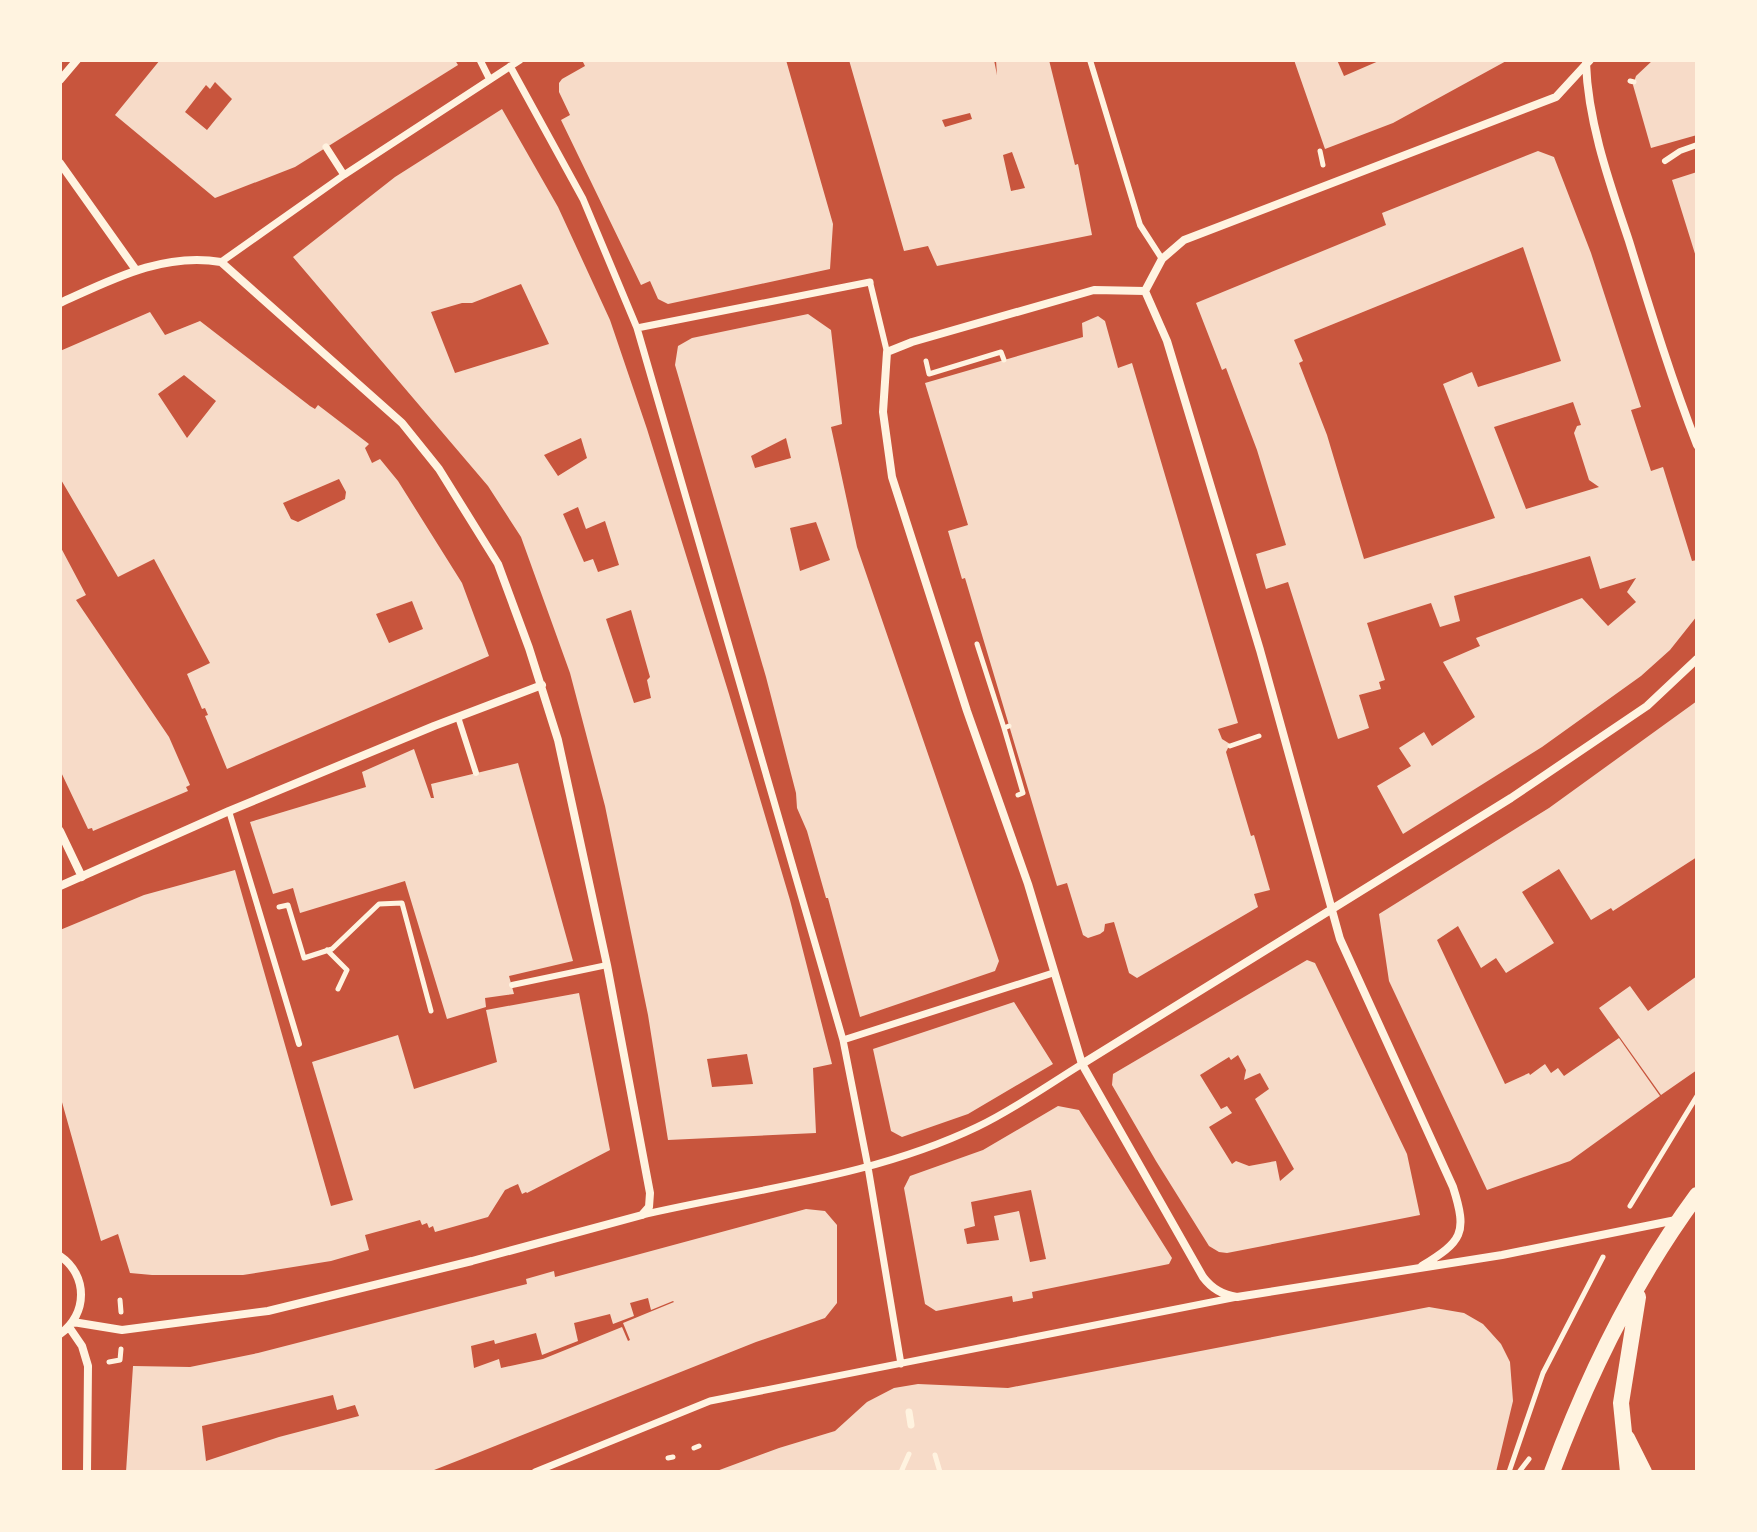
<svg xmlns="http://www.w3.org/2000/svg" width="1757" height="1532" font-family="Arial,sans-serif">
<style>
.building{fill:#f7dbc8;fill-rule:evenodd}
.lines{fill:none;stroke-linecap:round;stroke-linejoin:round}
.path{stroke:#fff3e0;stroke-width:5}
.service{stroke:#fff3e0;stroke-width:6}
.pedestrian{stroke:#fff3e0;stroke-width:7}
.minor{stroke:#fff3e0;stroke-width:8}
.secondary{stroke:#fff3e0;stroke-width:16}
</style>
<rect width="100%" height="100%" fill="#c8553d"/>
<path class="building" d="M160 60H455L458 65 295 167 215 198 115 115ZM215 82 232 99 207 130 185 112 206 85 210 89Z
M582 60H786L833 224 830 269 668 304 658 299 650 281 641 285 561 120 570 115 559 92V83L562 79 585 66Z
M849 60H994L997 75 996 60H1049L1075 165 1078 164 1092 235 937 266 928 246 904 251ZM970 113 972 119 945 127 942 120ZM1012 152 1025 188 1011 191 1003 155Z
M1294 60H1337L1344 76 1381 60H1508L1393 123 1325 149Z
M1653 60H1697V135L1651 148 1633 85 1636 76Z
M502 109 558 207 610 320 647 429 729 694 790 900 832 1064 813 1068 816 1133 668 1140 648 1015 605 806 570 673 521 537 488 486 293 257 395 177ZM521 284 549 344 455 373 431 312 462 303H472ZM581 438 587 458 558 476 544 455ZM578 507 586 529 605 521 619 565 598 572 593 559 584 562 563 514ZM631 610 650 677 647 680 651 698 634 703 606 619ZM747 1054 753 1084 712 1087 707 1059Z
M1538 151 1554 157 1591 253 1641 407 1631 410 1651 471 1663 467 1692 561 1697 560V616L1670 650 1641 676 1542 747 1403 834 1377 786 1411 766 1399 748 1424 732 1432 746 1475 717 1443 662 1480 646 1476 638 1582 598 1608 626 1636 602 1627 592 1636 578 1600 589 1590 556 1454 596 1460 621 1440 627 1431 603 1367 623 1385 680 1379 682 1381 689 1359 695 1369 728 1338 739 1288 582 1266 589 1256 554 1286 545 1257 450 1226 368 1222 370 1196 303 1386 225 1382 213ZM1523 247 1561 361 1478 387 1472 372 1443 384 1495 518 1364 559 1327 435 1299 363 1303 361 1294 340ZM1573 402 1581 425 1577 426 1574 433 1589 480 1599 487 1526 509 1494 427Z
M1697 172V257H1696L1672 180Z
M150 312 165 335 200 321 310 406 315 409 318 405 369 444 365 448 372 463 380 459 398 481 462 583 489 656 227 769 205 716 208 715 205 708 202 709 187 674 210 663 154 559 118 577 60 478V351ZM184 375 216 401 187 438 158 394ZM339 479 346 492 345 499 298 522 291 519 283 503ZM412 601 423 629 389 643 376 614Z
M808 314 831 330 842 424 831 427 857 547 999 961 995 971 860 1017 828 898H826L807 831 797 808 796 793 766 677 675 365 678 346 692 338ZM786 438 791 458 755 468 751 456ZM816 522 830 560 800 571 790 528Z
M1098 316 1105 321 1118 368 1132 363 1238 723 1218 729 1222 739 1230 744 1226 752 1251 836 1254 835 1270 890 1254 894 1258 907 1137 978 1129 973 1114 922 1105 924 1104 931 1100 934 1088 938 1083 935 1067 883 1057 886 965 578 962 579 948 531 968 525 925 383 1083 337 1082 323Z
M60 546 86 595 76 600 169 737 190 785 186 787 188 791 93 831 92 828 88 829 60 770Z
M1697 701V857L1613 911 1611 908 1591 920 1559 869 1522 892 1554 943 1506 973 1496 958 1481 968 1458 926 1437 940 1505 1084 1529 1073 1530 1075 1545 1064 1551 1073 1558 1068 1564 1076 1619 1038 1660 1096 1570 1161 1487 1190 1389 981 1379 914 1549 808Z
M414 749 431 798H434L431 784 518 763 573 961 509 976 514 994 485 998 486 1007 447 1019 405 881 300 913 293 888 273 894 250 822 366 787 362 772Z
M235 870 331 1206 353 1200 312 1062 398 1035 414 1089 497 1062 486 1010 579 993 610 1150 527 1193 526 1192 522 1194 518 1184 505 1190 488 1217 435 1232 433 1226 429 1228 427 1223 422 1225 420 1220 365 1235 369 1250 331 1261 243 1275H152L130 1273 118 1234 101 1241 60 1095V930L144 895Z
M1307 960 1315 963 1407 1154 1420 1215 1227 1253 1219 1252 1209 1246 1156 1161 1112 1085 1113 1074ZM1238 1055 1246 1070 1244 1080 1260 1073 1269 1089 1255 1099 1294 1169 1280 1181 1276 1161 1249 1166 1236 1161 1232 1164 1209 1127 1232 1113 1227 1106 1221 1109 1200 1075 1229 1057 1231 1060Z
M1697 976V1070L1661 1095 1599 1008 1630 986 1648 1011Z
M1014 1002 1053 1064 968 1114 902 1137 891 1131 873 1049Z
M1058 1106 1079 1110 1172 1258 1169 1264 1032 1292 1033 1298 1013 1302 1012 1296 936 1311 925 1304 904 1188 910 1176 983 1150ZM1031 1190 1046 1259 1030 1262 1019 1211 994 1216 999 1240 967 1244 964 1229 975 1226 971 1202Z
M806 1209 825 1211 837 1225V1303L825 1318 756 1342 480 1452 429 1472H126L133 1366 190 1367 258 1353 527 1284 526 1279 554 1271 555 1277ZM648 1298 651 1310 673 1301 674 1302 623 1323 630 1340 628 1341 622 1327 543 1359 501 1368 499 1359 474 1368 471 1346 494 1340 495 1344 536 1333 542 1355 578 1341 574 1323 610 1314 613 1324 634 1316 630 1303ZM333 1395 337 1410 355 1405 359 1416 279 1437 206 1461 202 1426Z
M1429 1307 1464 1313 1483 1324 1501 1344 1510 1362 1513 1401 1496 1472H714L779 1448 835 1431 867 1402 894 1388 918 1384 1008 1388Z"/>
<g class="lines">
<path class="path" d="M1630 81 1634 82
M1320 151 1323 165
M926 361 929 374 1001 352 1004 360
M977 644 1004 728
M1009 726 1004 728 1023 793 1018 795
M1230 746 1259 736
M279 907 288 905 304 958 332 949 379 904 402 903 431 1011
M327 950 347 970 338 989
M1630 1206 1697 1096
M120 1300 121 1312
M109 1362 120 1360 121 1349
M694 1448 699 1446
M935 1455 940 1472
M668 1458 673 1457
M901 1472 909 1454
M1509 1472 1543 1373 1603 1257
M1519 1472 1529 1459"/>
<path class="service" d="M1090 60 1140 225 1162 259
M1665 161 1680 151 1697 145
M870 282 887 352
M458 717 476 773
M229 811 299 1044
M512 985 607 965"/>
<path class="pedestrian" d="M480 60 489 78
M510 66 583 199 637 328 843 1040 868 1167 901 1364
M326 147 344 175
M221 262 344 175 520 60
M637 328 870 282
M843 1040 1053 973
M642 1215C754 1189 873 1177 977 1127 1013 1110 1048 1085 1082 1064
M909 1412 911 1425
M535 1472 710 1401 1237 1297"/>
<path class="minor" d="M1586 63C1588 123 1610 184 1629 241 1650 309 1671 378 1697 445
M60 80 77 60
M60 163 136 270
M1145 291 1094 290 912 342 887 352 883 412 892 477 967 711 1028 884 1082 1064 1203 1277C1212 1289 1222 1295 1237 1297L1502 1255 1676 1220
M60 303C111 280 163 252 221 262L402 423 439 469 498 564 529 648 558 740 607 965 650 1193 649 1207 642 1215 472 1261 268 1311 122 1330 73 1322
M60 831 82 877
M60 886 229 811 434 726 542 685
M1082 1064 1511 798 1647 706 1697 659
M60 1256C88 1275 88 1314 60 1334
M1422 1266C1462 1241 1468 1234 1453 1187L1340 939 1260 650 1167 341 1145 291 1162 259 1184 240 1556 97 1590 60
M69 1327 82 1346 88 1366 87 1472"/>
<path class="secondary" d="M1627 1438 1644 1472
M1552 1472C1588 1375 1635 1279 1697 1195
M1628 1472 1621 1403 1638 1297"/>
</g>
<rect width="1757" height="1532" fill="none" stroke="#fff3e0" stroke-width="124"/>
</svg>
